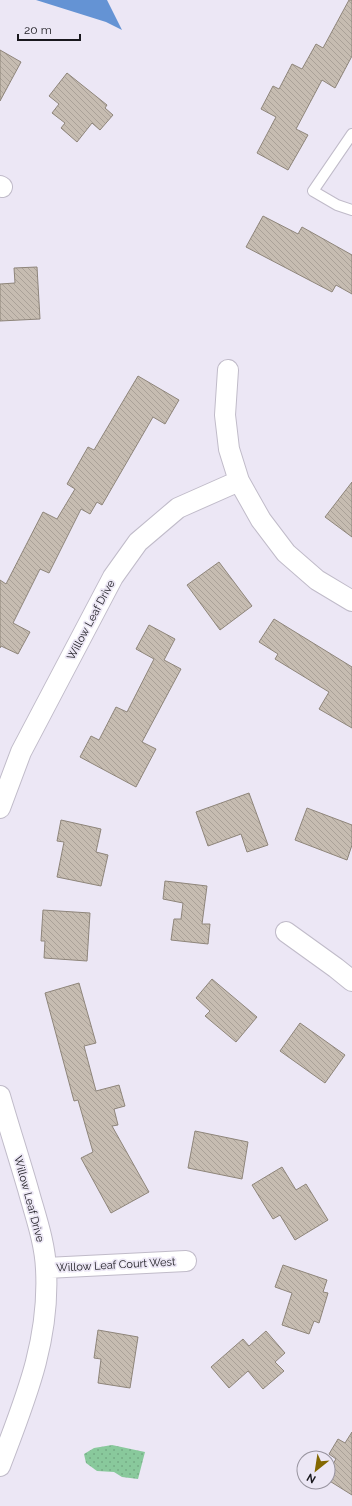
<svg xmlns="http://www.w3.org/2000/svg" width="352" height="1506" font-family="Raleway,sans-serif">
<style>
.grass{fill:url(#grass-dots)}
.water{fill:#6493d4}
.building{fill:url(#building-back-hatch);stroke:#8e857a}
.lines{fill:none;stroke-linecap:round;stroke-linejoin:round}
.lane-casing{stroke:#c0bbc9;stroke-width:12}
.street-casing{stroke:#c0bbc9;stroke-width:22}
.lane{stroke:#fff;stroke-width:10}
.street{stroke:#fff;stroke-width:20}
.labels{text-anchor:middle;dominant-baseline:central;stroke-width:3.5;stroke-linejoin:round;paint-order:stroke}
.street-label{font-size:11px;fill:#19181d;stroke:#ece7f5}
</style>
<defs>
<pattern id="grass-dots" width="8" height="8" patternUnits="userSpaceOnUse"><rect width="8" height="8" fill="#89c99c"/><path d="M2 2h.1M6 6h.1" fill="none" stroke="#76ac86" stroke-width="1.8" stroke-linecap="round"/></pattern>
<pattern id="building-back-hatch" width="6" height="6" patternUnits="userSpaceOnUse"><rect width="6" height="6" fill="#c6bcb1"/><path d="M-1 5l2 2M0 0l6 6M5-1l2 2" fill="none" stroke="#aaa198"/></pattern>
</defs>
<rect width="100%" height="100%" fill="#ece7f5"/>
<path class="grass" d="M112 1445 145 1452 138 1479 122 1477 114 1472 97 1471 86 1463 84 1454 94 1448Z"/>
<path class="water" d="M36 0H107L122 30 106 22Z"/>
<path class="building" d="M349 0H352V56L335 88 322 80 296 129 308 135 288 170 257 153 276 117 261 109 273 86 279 89 292 64 302 69 316 44 323 48Z
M0 50 21 62 0 101Z
M67 73 107 105 105 108 113 115 100 130 92 123 77 142 61 128 65 123 52 113 59 104 49 96Z
M263 216 298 234 302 227 352 255V294L336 285 332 292 246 247Z
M37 267 40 319 0 321V284L15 283 14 268Z
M138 376 179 400 165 424 153 417 102 505 97 502 90 514 81 509 49 573 40 569 13 623 30 632 18 654 1 646 0 648V580L6 584 43 512 57 519 75 489 67 484 88 447 94 450Z
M352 482V537L325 517Z
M219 562 252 606 220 630 187 585Z
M274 619 352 667V728L319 709 329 692 275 659 278 654 259 642Z
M149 625 175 639 164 660 181 669 142 742 156 749 136 787 80 757 91 736 99 740 116 707 127 712 154 659 136 649Z
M249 793 268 845 247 852 241 834 208 846 196 812Z
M307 808 352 825V845L347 860 295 840Z
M61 820 101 829 96 852 108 855 101 886 57 877 64 842 57 841Z
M165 881 207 886 202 924H210L208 944 171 940 174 919H181L183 903 163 899Z
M43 910 90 913 87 961 44 958 45 941H41Z
M212 979 257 1017 236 1042 205 1016 210 1011 196 998Z
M79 983 96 1043 84 1046 96 1091 119 1085 125 1106 114 1109 118 1125 112 1126 149 1192 111 1213 81 1158 93 1152 78 1100 74 1101 45 993Z
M300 1023 345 1055 325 1083 280 1051Z
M195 1131 248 1142 242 1179 188 1168Z
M282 1167 296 1190 306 1184 328 1220 295 1240 280 1215 273 1219 252 1185Z
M283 1265 327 1280 323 1292 328 1293 319 1323 314 1321 309 1334 282 1325 292 1293 275 1287Z
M98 1330 138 1337 130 1388 98 1383 101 1359 94 1358Z
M266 1331 285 1353 275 1362 284 1371 263 1389 248 1371 229 1388 211 1367 243 1339 249 1346Z
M352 1432V1495L328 1480V1472L336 1459 329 1454 338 1439 345 1443Z"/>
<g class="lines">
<g class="lane-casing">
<path id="lane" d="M352 134 313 191 337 205 352 210"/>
</g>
<g class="street-casing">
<path id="street" d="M0 186 2 187
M228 370 225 415 229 449 239 481 261 520 286 553 317 580 352 601
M0 808 21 752 113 577 138 542 178 508 239 481
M286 932 336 968 352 981
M0 1096C9 1127 19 1158 28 1189 35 1215 45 1242 46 1269 50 1341 25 1400 0 1466
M46 1268 186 1261"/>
</g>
<use href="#lane" class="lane"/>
<use href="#street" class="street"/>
</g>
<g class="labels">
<g class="street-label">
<text transform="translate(91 620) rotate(-62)">Willow Leaf Drive</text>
<text transform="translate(29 1199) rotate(75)">Willow Leaf Drive</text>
<text transform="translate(116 1265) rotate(-3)">Willow Leaf Court West</text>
</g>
</g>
<g transform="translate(316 1470) rotate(210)"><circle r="19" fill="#ece7f5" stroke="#98949f"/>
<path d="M0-3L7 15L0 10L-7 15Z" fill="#846801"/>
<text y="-6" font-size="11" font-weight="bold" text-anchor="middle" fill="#19181d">N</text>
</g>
<path d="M18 34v6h62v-6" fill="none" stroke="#19181d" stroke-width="2"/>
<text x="24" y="34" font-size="12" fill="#19181d" stroke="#ece7f5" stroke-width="3" paint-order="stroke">20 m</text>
</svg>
